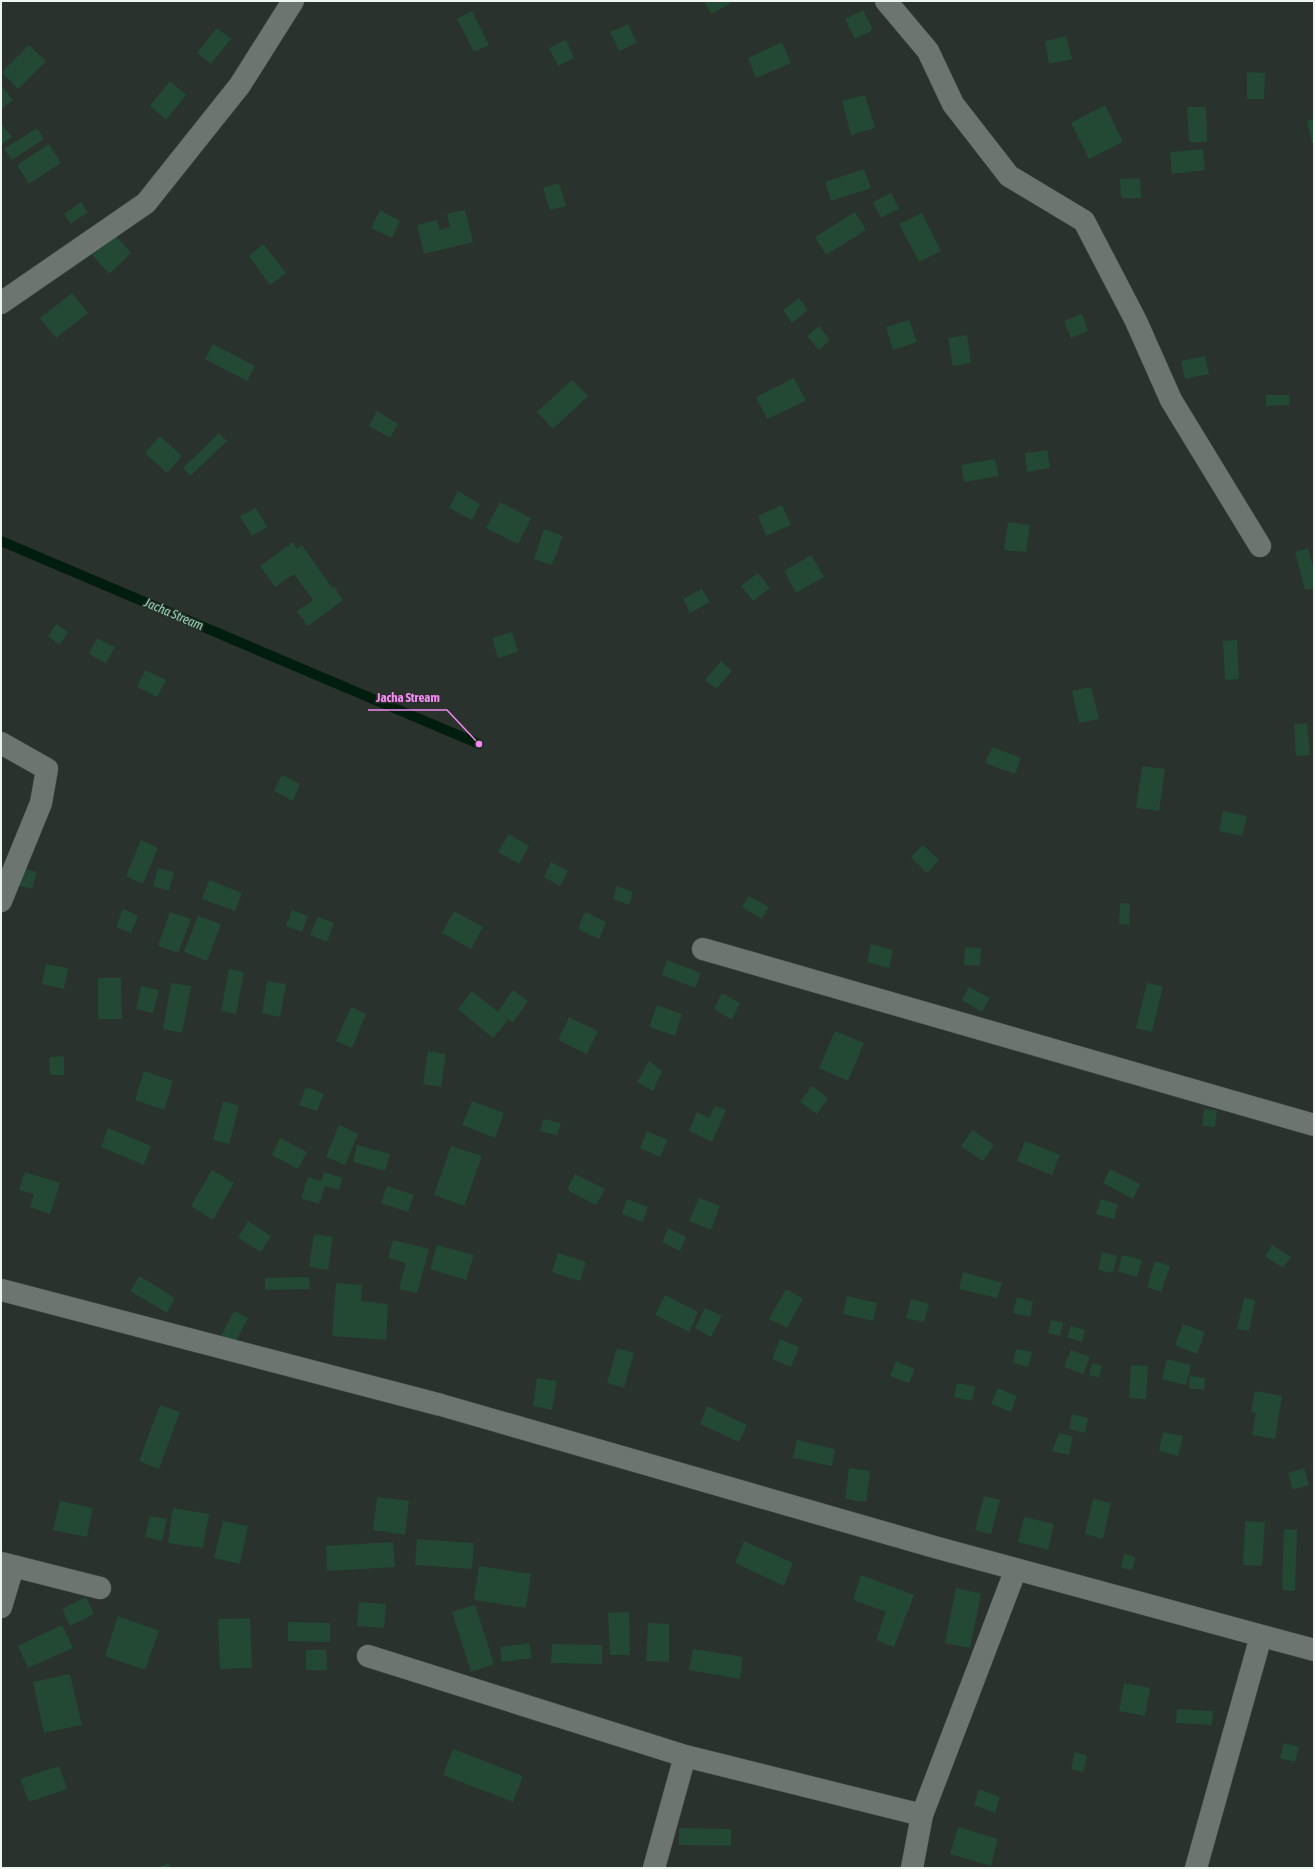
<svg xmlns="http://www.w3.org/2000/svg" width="1315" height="1869" font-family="'Asap Condensed',sans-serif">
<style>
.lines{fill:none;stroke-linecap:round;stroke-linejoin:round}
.stream{stroke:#011d0e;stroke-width:10}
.building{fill:#234834}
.minor-casing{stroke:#474e4a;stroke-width:23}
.tertiary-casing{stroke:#474e4a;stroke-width:23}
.minor{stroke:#6c756f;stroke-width:22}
.tertiary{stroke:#6c756f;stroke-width:22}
.labels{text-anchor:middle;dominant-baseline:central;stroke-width:3;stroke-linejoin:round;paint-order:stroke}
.water-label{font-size:13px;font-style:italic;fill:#90d1ab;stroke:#2a322d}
.leader{fill:none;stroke:#f389f1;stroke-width:1.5}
.callout-dot{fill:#f389f1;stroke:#2a322d;stroke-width:1.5}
.callout-label{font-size:13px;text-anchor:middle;font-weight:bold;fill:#f389f1;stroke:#2a322d;stroke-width:3;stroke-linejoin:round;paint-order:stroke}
</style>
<rect width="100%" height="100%" fill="#2a322d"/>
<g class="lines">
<path class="stream" d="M1 541 479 744"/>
</g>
<path class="building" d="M704 1H730L731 3 711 14Z
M863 10 873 30 855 39 845 19Z
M472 11 489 45 474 52 457 19Z
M628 24 637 43 619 51 610 32Z
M217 28 231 39 211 64 197 53Z
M1066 36 1072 59 1049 64 1045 41Z
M566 40 574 58 558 66 549 48Z
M782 42 791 63 756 78 748 58Z
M29 45 46 61 18 89 2 72Z
M1247 72 1265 73 1264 99H1247Z
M170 81 186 95 166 120 150 106Z
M1 85 13 100 2 109 1 108Z
M865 95 875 128 851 135 842 101Z
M1105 105 1123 142 1089 159 1071 123Z
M1187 107H1206L1207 142H1189Z
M1314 119V143H1312L1307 121Z
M1 123 12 137 1 145Z
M37 128 44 139 12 160 4 149Z
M49 144 61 163 29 184 17 165Z
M1203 149 1205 170 1172 174 1170 152Z
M864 169 871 188 831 201 825 182Z
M1140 178 1141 198H1121L1120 179Z
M559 183 566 206 550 210 543 188Z
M891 193 899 209 881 218 873 202Z
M81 202 88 212 71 224 64 214Z
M380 210 400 221 392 238 371 228Z
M465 210 473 242 424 254 417 225 437 220 440 230 450 227 447 214Z
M855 212 866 230 826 255 815 237Z
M922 213 941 251 919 262 899 224Z
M115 235 131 253 109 274 92 255Z
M263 244 286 273 270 285 249 256Z
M72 293 88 313 56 338 40 318Z
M799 298 808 310 792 323 783 310Z
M1082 314 1088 331 1071 338 1064 321Z
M909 320 917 342 893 350 886 327Z
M819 326 830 340 819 350 807 336Z
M967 335 971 363 953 366 948 338Z
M213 344 255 366 247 381 205 359Z
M1205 356 1209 374 1185 379 1181 361Z
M794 378 806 401 767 419 756 397Z
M572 380 588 396 553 429 537 412Z
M1266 395H1289V405L1266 406Z
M377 411 398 424 390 438 369 426Z
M219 433 227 441 190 476 183 468Z
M160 436 182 456 167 473 145 453Z
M1047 450 1050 468 1027 472 1025 453Z
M995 459 999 476 964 482 961 465Z
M458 491 480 504 472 520 449 508Z
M500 502 531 518 518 544 486 528Z
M782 505 791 525 766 536 758 516Z
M256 508 267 527 252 536 240 516Z
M1008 522 1030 525 1026 552 1004 550Z
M544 529 563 536 552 565 534 559Z
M293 542 297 549 302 545 332 588 334 586 343 600 308 626 297 611 313 600 294 574 275 587 260 566Z
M1308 548 1314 570V588L1305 590 1295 552Z
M811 555 824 577 796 593 784 571Z
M758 573 770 588 753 601 741 586Z
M702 589 710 602 690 613 683 599Z
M56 624 68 632 60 645 48 636Z
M512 632 518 652 498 658 492 638Z
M97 638 115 647 106 663 89 654Z
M1237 640 1239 679 1225 680 1223 641Z
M721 661 732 671 716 689 705 680Z
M145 670 166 680 157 697 137 687Z
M1091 687 1099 719 1079 723 1072 691Z
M1307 723 1310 755 1296 756 1294 724Z
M992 747 1021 758 1015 774 985 763Z
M1142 766 1165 769 1159 811 1136 808Z
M282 775 300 784 293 801 274 791Z
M1223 811 1247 816 1242 836 1219 831Z
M509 834 529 846 519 864 498 852Z
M141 840 158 848 143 884 126 876Z
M923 845 939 860 927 873 911 857Z
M551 862 568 871 560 886 544 877Z
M18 867 37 872 32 889 13 884Z
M158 868 174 872 169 891 153 886Z
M209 880 242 893 235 911 202 899Z
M617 886 633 892 629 905 613 899Z
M749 896 769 907 762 919 742 907Z
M1120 903 1130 904 1129 925 1119 924Z
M123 909 138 916 131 933 116 927Z
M292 910 308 916 302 932 286 926Z
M454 911 483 927 471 949 442 933Z
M170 912 191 919 178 953 158 946Z
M585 912 606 922 599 939 578 929Z
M198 916 221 924 207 961 184 952Z
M318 917 334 923 327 942 310 935Z
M871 944 893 950 889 968 867 962Z
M965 947 981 948 980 966 964 965Z
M667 960 701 973 695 988 662 975Z
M46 964 68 968 64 989 42 984Z
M229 969 244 972 236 1014 221 1011Z
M98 978H121L122 1019H98Z
M267 981 286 984 280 1017 262 1013Z
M171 983 191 986 182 1033 163 1029Z
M1147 983 1163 986 1152 1032 1136 1028Z
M141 986 159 990 153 1013 136 1009Z
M969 987 990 998 982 1012 962 1000Z
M513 990 528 1001 513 1023 500 1013 508 1020 493 1038 458 1009 472 991 498 1012Z
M722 993 740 1003 732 1020 714 1009Z
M657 1005 682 1014 675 1036 649 1027Z
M351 1007 366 1014 352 1048 336 1041Z
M569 1017 598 1031 587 1054 558 1040Z
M835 1031 864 1043 848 1081 819 1068Z
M428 1051 446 1054 441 1087 423 1084Z
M64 1056V1075H50L49 1057Z
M649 1061 662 1071 653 1091 637 1082Z
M144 1071 173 1081 164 1110 135 1100Z
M812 1086 828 1098 817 1114 800 1102Z
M306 1087 324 1094 317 1111 299 1105Z
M223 1101 239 1106 229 1144 213 1140Z
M472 1101 504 1113 495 1138 462 1125Z
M715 1106 726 1110 712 1142 689 1131 697 1112 709 1118Z
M1204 1109 1217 1110 1215 1127 1202 1126Z
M544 1119 561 1123 557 1135 540 1131Z
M339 1125 358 1134 345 1165 326 1157Z
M108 1128 151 1146 144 1165 101 1147Z
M972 1130 994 1145 983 1161 961 1146Z
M647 1131 668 1140 660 1157 640 1148Z
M280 1138 307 1152 298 1169 272 1155Z
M1025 1141 1060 1155 1052 1175 1017 1161Z
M357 1145 390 1154 385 1171 353 1162Z
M451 1146 482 1156 464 1206 434 1195Z
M1110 1169 1140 1184 1133 1199 1103 1183Z
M212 1170 234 1183 213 1220 191 1206Z
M25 1172 60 1183 50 1214 30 1207 34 1194 19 1190Z
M324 1172 342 1178 339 1190 325 1186 319 1204 301 1198 308 1177 321 1181Z
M575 1174 605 1189 596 1205 567 1190Z
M387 1186 414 1195 408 1212 381 1203Z
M699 1198 720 1206 711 1230 689 1221Z
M627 1199 648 1207 643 1222 622 1214Z
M1101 1199 1118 1204 1114 1219 1096 1214Z
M248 1221 271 1236 261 1252 238 1238Z
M668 1228 686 1237 680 1251 662 1242Z
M314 1234 333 1237 328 1270 309 1267Z
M393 1240 429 1249 417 1293 399 1289 406 1263 388 1258Z
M437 1245 474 1255 466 1280 430 1269Z
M1272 1245 1291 1257 1283 1268 1265 1256Z
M1102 1252 1117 1256 1113 1273 1098 1270Z
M558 1253 586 1262 580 1281 552 1272Z
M1122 1255 1142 1260 1137 1277 1118 1271Z
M1155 1261 1170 1266 1161 1292 1147 1287Z
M963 1272 1002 1283 997 1298 959 1289Z
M140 1276 175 1298 167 1313 130 1291Z
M309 1277 310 1289 265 1290V1278Z
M336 1283 362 1285 361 1301 388 1304 386 1340 332 1336Z
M786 1289 803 1299 787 1328 769 1319Z
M665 1295 698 1312 689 1332 655 1315Z
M847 1296 877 1303 873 1321 843 1314Z
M1017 1297 1033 1302 1030 1317 1013 1313Z
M1244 1298 1255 1300 1249 1331 1237 1329Z
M911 1299 929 1304 924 1322 906 1318Z
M705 1308 722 1316 711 1337 695 1328Z
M234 1311 248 1318 234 1345 220 1338Z
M1051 1320 1063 1323 1060 1336 1048 1333Z
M1183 1324 1205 1332 1197 1354 1175 1345Z
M1071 1326 1085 1330 1082 1342 1067 1337Z
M780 1339 799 1347 791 1367 772 1359Z
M617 1348 634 1353 624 1388 607 1383Z
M1016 1349 1032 1352 1028 1367 1013 1363Z
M1071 1350 1090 1357 1083 1374 1064 1367Z
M1167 1359 1191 1365 1186 1385 1162 1379Z
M896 1361 915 1369 909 1383 890 1376Z
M1092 1363 1102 1366 1099 1378 1089 1375Z
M1131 1365 1148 1366 1146 1399 1129 1398Z
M1190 1376 1205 1378 1204 1390 1189 1388Z
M537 1378 557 1381 552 1410 533 1406Z
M957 1383 975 1387 972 1401 954 1397Z
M998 1388 1017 1396 1011 1412 991 1404Z
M1255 1391 1282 1396 1275 1439 1252 1435 1256 1413 1251 1412Z
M160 1405 180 1412 159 1469 139 1461Z
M707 1406 747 1425 739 1442 700 1424Z
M1072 1414 1088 1418 1085 1433 1069 1429Z
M1163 1432 1183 1436 1178 1456 1159 1451Z
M1059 1433 1073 1436 1069 1455 1052 1451Z
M797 1440 835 1449 832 1466 793 1458Z
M849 1468 870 1471 866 1502 845 1499Z
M1304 1468 1309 1485 1293 1490 1288 1473Z
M984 1496 1000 1500 991 1534 975 1530Z
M377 1497 409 1501 405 1535 373 1530Z
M1093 1499 1111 1503 1103 1539 1085 1534Z
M60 1501 93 1508 87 1537 53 1530Z
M173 1508 209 1514 203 1548 168 1543Z
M150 1516 167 1519 162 1541 145 1537Z
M1024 1517 1054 1524 1048 1550 1018 1542Z
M223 1521 248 1526 240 1564 214 1558Z
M1245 1521 1265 1522 1262 1566 1243 1565Z
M1284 1529 1297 1530 1295 1591 1282 1590Z
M417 1539 474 1543 472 1569 415 1565Z
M744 1541 793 1563 784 1586 735 1563Z
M393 1542 395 1567 327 1571 326 1546Z
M1124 1554 1135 1557 1132 1570 1121 1568Z
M479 1566 531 1574 526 1608 474 1600Z
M861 1575 914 1595 894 1647 876 1640 886 1612 853 1600Z
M956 1588 981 1594 970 1648 945 1643Z
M86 1597 94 1614 70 1626 62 1609Z
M359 1602 386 1604 384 1628 357 1626Z
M475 1605 494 1664 471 1672 452 1612Z
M629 1612 630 1655H610L608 1613Z
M118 1616 159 1631 145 1670 105 1656Z
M250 1618 252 1668 220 1669 218 1619Z
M288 1622 330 1623V1642L288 1641Z
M648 1623 669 1624V1662L646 1661Z
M62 1625 73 1648 28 1668 18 1646Z
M529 1643 532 1658 502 1662 500 1647Z
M552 1644 602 1645V1664L551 1663Z
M693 1649 743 1657 740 1679 689 1670Z
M306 1650H326L327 1670H306Z
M70 1674 82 1725 44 1733 33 1682Z
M1124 1683 1150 1688 1145 1716 1119 1711Z
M1177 1709 1213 1711 1212 1725 1176 1723Z
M1284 1743 1299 1747 1295 1762 1280 1758Z
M453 1749 523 1776 513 1802 443 1775Z
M1075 1752 1087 1756 1083 1772 1071 1769Z
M59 1766 67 1789 29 1802 20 1779Z
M979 1789 1000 1797 995 1813 974 1805Z
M958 1827 998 1839 991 1866 950 1854Z
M679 1828 731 1829V1846L679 1845Z
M169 1863 171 1868H156Z"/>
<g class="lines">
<g class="minor-casing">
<path id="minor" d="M886 1 928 51 953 104 1009 176 1084 221 1136 321 1171 400 1260 546
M1 303 146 203 240 85 293 1
M1 743 47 769 41 803 1 901
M703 949 1314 1125
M1 1290 441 1405 938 1548 1314 1650
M1 1563 100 1588
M1 1607 13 1567
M368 1656 685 1756 922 1815
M654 1868 685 1756
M912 1868 922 1815 1016 1569"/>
</g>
<g class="tertiary-casing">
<path id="tertiary" d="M1196 1868 1261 1636"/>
</g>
<use href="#minor" class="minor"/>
<use href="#tertiary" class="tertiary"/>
</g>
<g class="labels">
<g class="water-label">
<text transform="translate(174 614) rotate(23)">Jacha Stream</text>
</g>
</g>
<path class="leader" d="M479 744L447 710H368"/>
<circle class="callout-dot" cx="479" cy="744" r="4"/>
<g class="callout-label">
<text x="408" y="702">Jacha Stream</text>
</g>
<rect width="1315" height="1869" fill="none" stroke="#eef4f0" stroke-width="4"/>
</svg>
